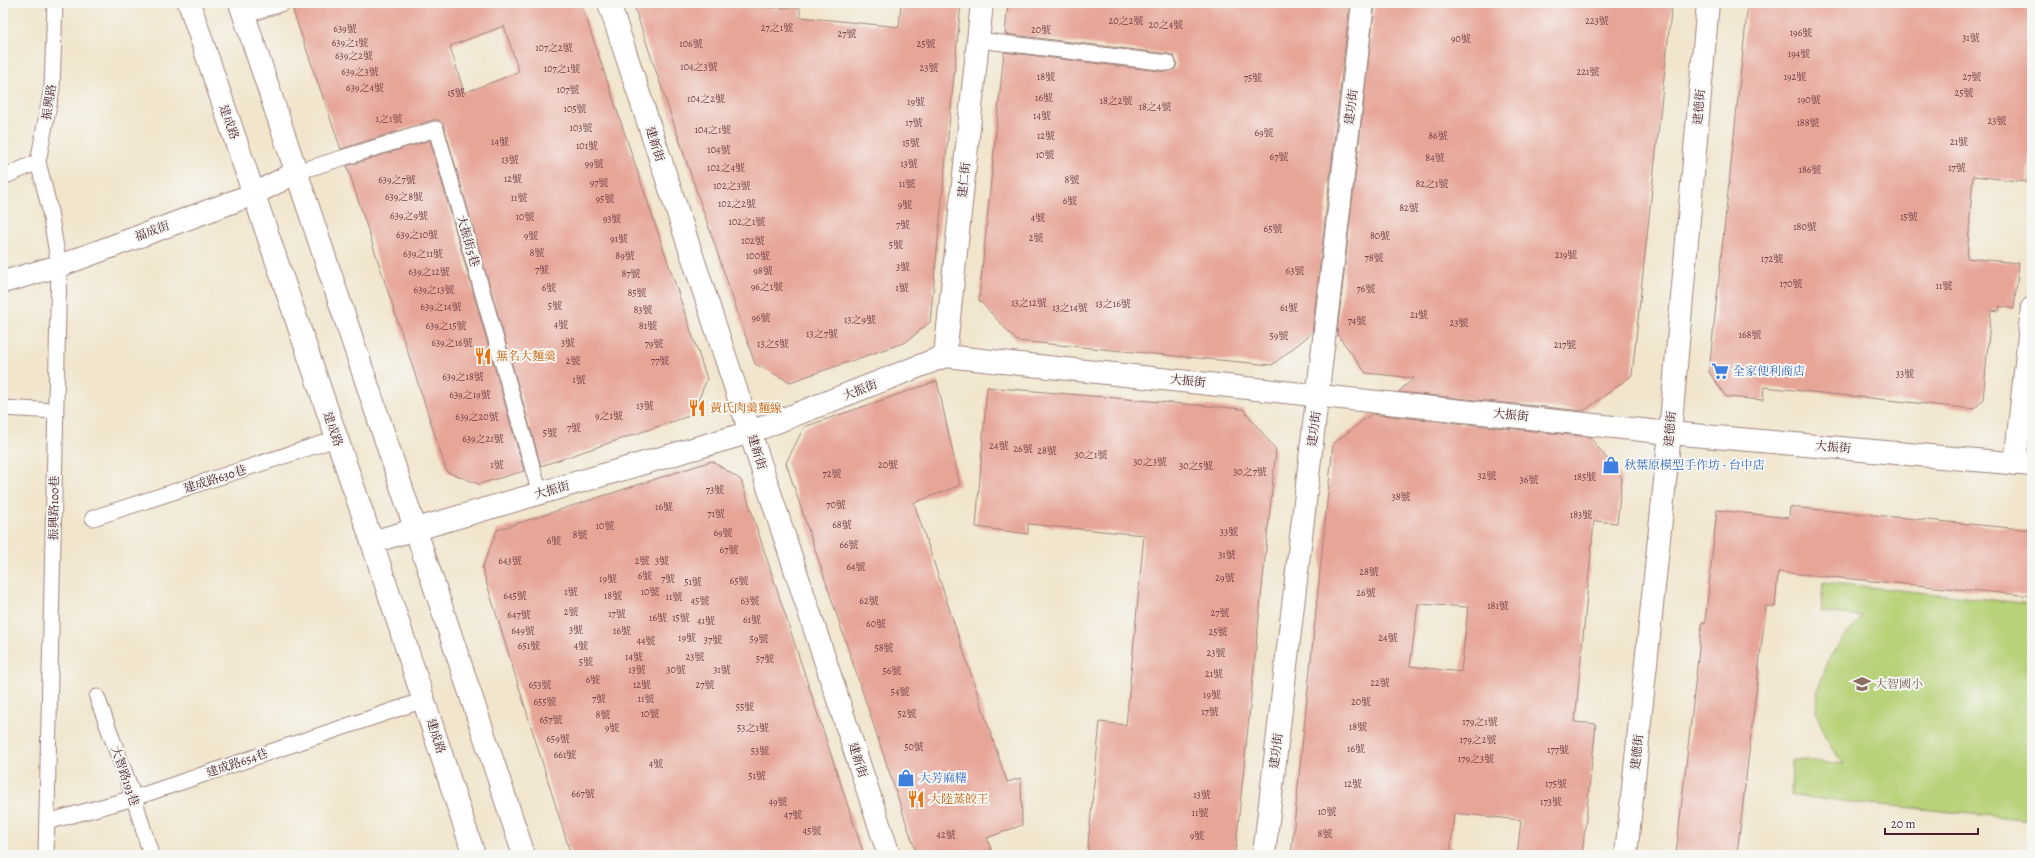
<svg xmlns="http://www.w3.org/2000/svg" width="2035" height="858" font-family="Alegreya,'Noto Serif TC',serif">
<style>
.green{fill:#b7d278;stroke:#807852}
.building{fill:#e7a598;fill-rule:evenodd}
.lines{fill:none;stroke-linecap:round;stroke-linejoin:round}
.lane-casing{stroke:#9e827c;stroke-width:17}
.street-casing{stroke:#9e827c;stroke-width:24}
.primary-casing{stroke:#9e827c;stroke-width:24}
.lane{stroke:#fff;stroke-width:15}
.street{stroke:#fff;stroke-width:22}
.primary{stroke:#fff;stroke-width:22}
.labels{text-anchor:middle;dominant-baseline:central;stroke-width:4;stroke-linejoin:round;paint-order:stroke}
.number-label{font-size:10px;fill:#714046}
.street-label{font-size:12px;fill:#4a1f2b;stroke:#f6f6f2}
.food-label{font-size:12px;fill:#c56008;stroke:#f6f6f2;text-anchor:start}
.shop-label{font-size:12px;fill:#366cbe;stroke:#f6f6f2;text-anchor:start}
.education-label{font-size:12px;fill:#785e54;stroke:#f6f6f2;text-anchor:start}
</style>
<rect width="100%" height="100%" fill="#f6f6f2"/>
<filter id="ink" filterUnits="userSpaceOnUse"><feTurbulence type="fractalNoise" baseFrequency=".025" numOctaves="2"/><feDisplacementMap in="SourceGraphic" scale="8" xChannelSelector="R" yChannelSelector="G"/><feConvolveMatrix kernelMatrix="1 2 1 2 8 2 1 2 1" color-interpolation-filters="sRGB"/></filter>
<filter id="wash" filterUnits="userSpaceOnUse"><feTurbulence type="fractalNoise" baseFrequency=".012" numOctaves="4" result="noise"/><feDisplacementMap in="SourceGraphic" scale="16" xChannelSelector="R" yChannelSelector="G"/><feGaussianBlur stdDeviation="0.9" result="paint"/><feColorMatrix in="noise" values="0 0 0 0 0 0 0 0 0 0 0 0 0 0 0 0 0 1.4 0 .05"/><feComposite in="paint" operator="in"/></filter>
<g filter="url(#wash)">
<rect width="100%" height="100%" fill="#f1e5cc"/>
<path class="green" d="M1823 582 2032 604V820L1791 796 1792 759 1844 764 1830 746 1816 713 1818 689 1830 656 1862 616 1821 612Z"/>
<g id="blocks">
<path class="building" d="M323 3H581L707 379 692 415 541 466 444 126 438 120H433L341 149 293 11ZM504 26 519 72 464 93 450 46Z
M633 3H732L733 7 800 8V17L899 27 901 3H961L930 322 906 342 790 382 755 364Z
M1008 3H1350L1312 333 1272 365 1017 341 979 300 1004 52 1167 72 1175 69 1177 64 1174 56 1169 54 1005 34Z
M1375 3H1672L1632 375 1584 411 1398 392 1414 378 1366 373 1337 334Z
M1748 3H2032V126L2027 182 1973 176 1967 258 2019 263 2014 309 2000 306 1999 311 1991 310 1983 400 1974 409 1764 387 1763 400 1726 397 1709 372Z
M430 140 524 471 479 484 447 472 347 166Z
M937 381 960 485 914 503 1007 782 1021 778 1022 825 987 838 993 855H917L786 463 804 427Z
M987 387 1243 409 1276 450 1235 855H1087L1100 722 1126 725 1144 535 1028 524V534L976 527Z
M1371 414 1590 437 1622 478 1617 523 1594 521 1575 722 1596 724 1582 855H1517L1521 820 1454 813 1450 855H1291L1333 444ZM1418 604 1468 607 1461 672 1410 666Z
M712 461 741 480 864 855H571L482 568 497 530Z
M1790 507 2032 530V596L1778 572 1775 607 1766 606 1737 855H1676L1702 622 1705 623 1717 510 1789 518Z"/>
</g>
</g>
<g filter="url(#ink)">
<use href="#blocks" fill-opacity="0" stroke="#9e827c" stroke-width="1"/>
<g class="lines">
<g class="lane-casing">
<path id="lane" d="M244 16 283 3
M978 40 1168 63
M297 172 436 129 540 494
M3 177 38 162
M3 408 56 411
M93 518 336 439
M97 697 134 798 151 855
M47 822 134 798 424 700
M46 855 59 266 49 206 38 162 52 88 55 3"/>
</g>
<g class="street-casing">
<path id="street" d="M609 3 889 855
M3 282 59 266 254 194 297 172
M945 356 982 3
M2015 464 2032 308
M372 542 751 432 945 356 1670 433 2032 465
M1264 855 1363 3
M1626 855 1670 433 1708 3"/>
</g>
<g class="primary-casing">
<path id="primary" d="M189 3 372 542 474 855
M240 3 524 855"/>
</g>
<use href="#lane" class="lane"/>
<use href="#street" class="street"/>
<use href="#primary" class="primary"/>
</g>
</g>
<defs>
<g id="restaurant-bare" transform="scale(1.38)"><path d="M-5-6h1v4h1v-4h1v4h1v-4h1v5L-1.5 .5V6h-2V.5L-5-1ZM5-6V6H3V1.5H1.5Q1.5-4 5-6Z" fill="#e8710a" stroke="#f6f6f2" stroke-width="2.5" paint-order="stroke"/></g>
<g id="supermarket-bare" transform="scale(1.38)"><path d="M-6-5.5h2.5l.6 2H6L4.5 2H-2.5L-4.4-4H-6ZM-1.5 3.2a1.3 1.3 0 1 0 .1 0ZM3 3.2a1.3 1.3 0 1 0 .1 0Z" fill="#3f7fe0" stroke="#f6f6f2" stroke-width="2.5" paint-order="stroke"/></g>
<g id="shop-bare" transform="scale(1.38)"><path d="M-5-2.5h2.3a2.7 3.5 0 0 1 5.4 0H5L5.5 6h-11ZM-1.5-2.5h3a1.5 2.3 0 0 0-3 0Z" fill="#3f7fe0" stroke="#f6f6f2" stroke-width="2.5" paint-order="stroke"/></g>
<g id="school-bare" transform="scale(1.38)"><path d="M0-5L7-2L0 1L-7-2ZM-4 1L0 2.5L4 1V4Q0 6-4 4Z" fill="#8d6e63" stroke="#f6f6f2" stroke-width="2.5" paint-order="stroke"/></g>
</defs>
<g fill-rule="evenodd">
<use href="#restaurant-bare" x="483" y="356"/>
<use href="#supermarket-bare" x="1720" y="371"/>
<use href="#restaurant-bare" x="697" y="408"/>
<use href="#shop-bare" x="1611" y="465"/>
<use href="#school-bare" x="1862" y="684"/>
<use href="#shop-bare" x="906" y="778"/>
<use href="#restaurant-bare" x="916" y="799"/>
</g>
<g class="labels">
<g class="number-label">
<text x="1126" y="20">20之2號</text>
<text x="1597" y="20">223號</text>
<text x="1166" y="24">20之4號</text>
<text x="777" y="27">27之1號</text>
<text x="345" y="28">639號</text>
<text x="1041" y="29">20號</text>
<text x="1801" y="32">196號</text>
<text x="847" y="33">27號</text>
<text x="1971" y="37">31號</text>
<text x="1461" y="38">90號</text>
<text x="350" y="42">639之1號</text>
<text x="691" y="43">106號</text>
<text x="926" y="43">25號</text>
<text x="554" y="47">107之2號</text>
<text x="1799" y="53">194號</text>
<text x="354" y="55">639之2號</text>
<text x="699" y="66">104之3號</text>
<text x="929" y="67">23號</text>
<text x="562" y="68">107之1號</text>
<text x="360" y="71">639之3號</text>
<text x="1588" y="71">221號</text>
<text x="1046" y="76">18號</text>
<text x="1795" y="76">192號</text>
<text x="1972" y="76">27號</text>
<text x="1253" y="77">75號</text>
<text x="365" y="87">639之4號</text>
<text x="568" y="89">107號</text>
<text x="456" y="92">15號</text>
<text x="1964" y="92">25號</text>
<text x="1044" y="97">16號</text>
<text x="706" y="98">104之2號</text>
<text x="1809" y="99">190號</text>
<text x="1116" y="100">18之2號</text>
<text x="916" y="101">19號</text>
<text x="1155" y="106">18之4號</text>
<text x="575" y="108">105號</text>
<text x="1042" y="115">14號</text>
<text x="389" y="118">1之1號</text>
<text x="1997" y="120">23號</text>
<text x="914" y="122">17號</text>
<text x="1808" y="122">188號</text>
<text x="581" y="127">103號</text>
<text x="713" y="129">104之1號</text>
<text x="1264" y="132">69號</text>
<text x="1046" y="135">12號</text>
<text x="1438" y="135">86號</text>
<text x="500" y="141">14號</text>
<text x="1959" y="141">21號</text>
<text x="911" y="142">15號</text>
<text x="587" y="145">101號</text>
<text x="719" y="149">104號</text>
<text x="1045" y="154">10號</text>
<text x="1279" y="156">67號</text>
<text x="1435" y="157">84號</text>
<text x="510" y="159">13號</text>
<text x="594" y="163">99號</text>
<text x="909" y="163">13號</text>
<text x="726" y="167">102之4號</text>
<text x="1957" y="167">17號</text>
<text x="1810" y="169">186號</text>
<text x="513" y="178">12號</text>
<text x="397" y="179">639之7號</text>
<text x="1072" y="179">8號</text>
<text x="599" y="182">97號</text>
<text x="907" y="183">11號</text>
<text x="1432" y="183">82之1號</text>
<text x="732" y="185">102之3號</text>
<text x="404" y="196">639之8號</text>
<text x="519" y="197">11號</text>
<text x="605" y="198">95號</text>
<text x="1070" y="200">6號</text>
<text x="737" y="203">102之2號</text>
<text x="905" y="204">9號</text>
<text x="1409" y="207">82號</text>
<text x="409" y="215">639之9號</text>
<text x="525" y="216">10號</text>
<text x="1909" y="216">15號</text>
<text x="1038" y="217">4號</text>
<text x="612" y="218">93號</text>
<text x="747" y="221">102之1號</text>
<text x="903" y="224">7號</text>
<text x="1805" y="226">180號</text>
<text x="1273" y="228">65號</text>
<text x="417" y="234">639之10號</text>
<text x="531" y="235">9號</text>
<text x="1380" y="235">80號</text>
<text x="1036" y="237">2號</text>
<text x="619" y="238">91號</text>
<text x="753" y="240">102號</text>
<text x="896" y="244">5號</text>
<text x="537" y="252">8號</text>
<text x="423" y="253">639之11號</text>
<text x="1566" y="254">219號</text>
<text x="625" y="255">89號</text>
<text x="758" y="255">100號</text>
<text x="1374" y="257">78號</text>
<text x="1772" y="258">172號</text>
<text x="903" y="266">3號</text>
<text x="542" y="269">7號</text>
<text x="763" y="270">98號</text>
<text x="1295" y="270">63號</text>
<text x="429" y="271">639之12號</text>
<text x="631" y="273">87號</text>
<text x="1791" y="283">170號</text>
<text x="1944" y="285">11號</text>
<text x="767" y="286">96之1號</text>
<text x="549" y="287">6號</text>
<text x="902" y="287">1號</text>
<text x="1366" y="288">76號</text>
<text x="434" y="289">639之13號</text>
<text x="637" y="292">85號</text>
<text x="1029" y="302">13之12號</text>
<text x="1113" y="303">13之16號</text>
<text x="555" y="305">5號</text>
<text x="441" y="306">639之14號</text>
<text x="1070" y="307">13之14號</text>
<text x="1289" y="307">61號</text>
<text x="643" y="309">83號</text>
<text x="1419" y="314">21號</text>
<text x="761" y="317">96號</text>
<text x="860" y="319">13之9號</text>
<text x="1357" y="320">74號</text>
<text x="1459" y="322">23號</text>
<text x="561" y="324">4號</text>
<text x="446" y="325">639之15號</text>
<text x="648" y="325">81號</text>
<text x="822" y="333">13之7號</text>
<text x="1750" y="334">168號</text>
<text x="1279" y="335">59號</text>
<text x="452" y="342">639之16號</text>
<text x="568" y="342">3號</text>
<text x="654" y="343">79號</text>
<text x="773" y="343">13之5號</text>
<text x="1565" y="344">217號</text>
<text x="573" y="360">2號</text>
<text x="660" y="360">77號</text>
<text x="1905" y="373">33號</text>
<text x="463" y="376">639之18號</text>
<text x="579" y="379">1號</text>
<text x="470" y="394">639之19號</text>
<text x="645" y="405">13號</text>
<text x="609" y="415">9之1號</text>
<text x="477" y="416">639之20號</text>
<text x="574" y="427">7號</text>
<text x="550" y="432">5號</text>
<text x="483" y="438">639之21號</text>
<text x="999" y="445">24號</text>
<text x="1023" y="448">26號</text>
<text x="1047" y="450">28號</text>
<text x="1091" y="454">30之1號</text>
<text x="1150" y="461">30之3號</text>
<text x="497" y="464">1號</text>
<text x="888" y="464">20號</text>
<text x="1196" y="465">30之5號</text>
<text x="1250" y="471">30之7號</text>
<text x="832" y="473">72號</text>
<text x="1487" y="475">32號</text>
<text x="1585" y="476">185號</text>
<text x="1529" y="479">36號</text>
<text x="715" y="489">73號</text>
<text x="1401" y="496">38號</text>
<text x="836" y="504">70號</text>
<text x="664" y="506">16號</text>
<text x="716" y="513">71號</text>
<text x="1581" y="514">183號</text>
<text x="842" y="524">68號</text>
<text x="605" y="525">10號</text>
<text x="1229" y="531">33號</text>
<text x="723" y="532">69號</text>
<text x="580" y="534">8號</text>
<text x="554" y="540">6號</text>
<text x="849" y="544">66號</text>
<text x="729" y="549">67號</text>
<text x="1227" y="554">31號</text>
<text x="510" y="560">643號</text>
<text x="642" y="560">2號</text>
<text x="662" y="560">3號</text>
<text x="856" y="566">64號</text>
<text x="1369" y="571">28號</text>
<text x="645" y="575">6號</text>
<text x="1225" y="577">29號</text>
<text x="608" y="578">19號</text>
<text x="668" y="578">7號</text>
<text x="739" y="580">65號</text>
<text x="693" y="581">51號</text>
<text x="571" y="591">1號</text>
<text x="650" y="591">10號</text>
<text x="1366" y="592">26號</text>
<text x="515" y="595">645號</text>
<text x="613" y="595">18號</text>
<text x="674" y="596">11號</text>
<text x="700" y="600">45號</text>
<text x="750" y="600">63號</text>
<text x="869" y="600">62號</text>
<text x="1498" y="605">181號</text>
<text x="571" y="611">2號</text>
<text x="1220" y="612">27號</text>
<text x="617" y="613">17號</text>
<text x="519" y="614">647號</text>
<text x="658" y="617">16號</text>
<text x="681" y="617">15號</text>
<text x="752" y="619">61號</text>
<text x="706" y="620">41號</text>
<text x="876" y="623">60號</text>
<text x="576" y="629">3號</text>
<text x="523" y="630">649號</text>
<text x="622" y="630">16號</text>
<text x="1218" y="631">25號</text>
<text x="687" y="637">19號</text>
<text x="1388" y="637">24號</text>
<text x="759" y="638">59號</text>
<text x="713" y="639">37號</text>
<text x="646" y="640">44號</text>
<text x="529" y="645">651號</text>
<text x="581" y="645">4號</text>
<text x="884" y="647">58號</text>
<text x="1216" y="652">23號</text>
<text x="634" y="656">14號</text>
<text x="695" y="656">23號</text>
<text x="765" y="658">57號</text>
<text x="586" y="661">5號</text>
<text x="637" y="669">13號</text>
<text x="676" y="669">30號</text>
<text x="722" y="669">31號</text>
<text x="892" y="670">56號</text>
<text x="1214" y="673">21號</text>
<text x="593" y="679">6號</text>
<text x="1380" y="682">22號</text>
<text x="540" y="684">653號</text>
<text x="642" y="684">12號</text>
<text x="705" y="684">27號</text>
<text x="900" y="691">54號</text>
<text x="1212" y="694">19號</text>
<text x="599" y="698">7號</text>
<text x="646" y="698">11號</text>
<text x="545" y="701">655號</text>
<text x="1361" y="701">20號</text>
<text x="745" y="706">55號</text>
<text x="1210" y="711">17號</text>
<text x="650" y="713">10號</text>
<text x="907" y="713">52號</text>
<text x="603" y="714">8號</text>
<text x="551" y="719">657號</text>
<text x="1480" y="721">179之1號</text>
<text x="1358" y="726">18號</text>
<text x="612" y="727">9號</text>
<text x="753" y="727">53之1號</text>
<text x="558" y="738">659號</text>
<text x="1478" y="739">179之2號</text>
<text x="914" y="746">50號</text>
<text x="1356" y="748">16號</text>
<text x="1558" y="749">177號</text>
<text x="760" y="750">53號</text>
<text x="565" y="754">661號</text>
<text x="1476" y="758">179之3號</text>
<text x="656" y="763">4號</text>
<text x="757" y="775">51號</text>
<text x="1353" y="783">12號</text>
<text x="1556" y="783">175號</text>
<text x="583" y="793">667號</text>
<text x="1202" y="794">13號</text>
<text x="778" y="801">49號</text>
<text x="1551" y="801">173號</text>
<text x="1327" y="811">10號</text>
<text x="1200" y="812">11號</text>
<text x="793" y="814">47號</text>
<text x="812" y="830">45號</text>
<text x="1325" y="833">8號</text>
<text x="946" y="834">42號</text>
<text x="1197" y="835">9號</text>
</g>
<g class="street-label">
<text transform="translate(49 102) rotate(-81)">振興路</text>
<text transform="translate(1351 107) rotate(-83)">建功街</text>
<text transform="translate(1699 107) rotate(-85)">建德街</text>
<text transform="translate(229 122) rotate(71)">建成路</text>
<text transform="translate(655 144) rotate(72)">建新街</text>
<text transform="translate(964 180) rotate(-84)">建仁街</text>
<text transform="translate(152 231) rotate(-20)">福成街</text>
<text transform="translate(468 241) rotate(74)">大振街5巷</text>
<text transform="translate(1188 381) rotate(6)">大振街</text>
<text transform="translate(860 390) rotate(-21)">大振街</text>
<text transform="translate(1511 415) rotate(6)">大振街</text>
<text transform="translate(333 429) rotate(71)">建成路</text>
<text transform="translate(1314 429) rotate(-83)">建功街</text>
<text transform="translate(1670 429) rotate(-85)">建德街</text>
<text transform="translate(1833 447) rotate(5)">大振街</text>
<text transform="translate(757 452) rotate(72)">建新街</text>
<text transform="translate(215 479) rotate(-18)">建成路630巷</text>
<text transform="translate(552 490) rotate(-16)">大振街</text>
<text transform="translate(54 508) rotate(-89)">振興路100巷</text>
<text transform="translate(436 736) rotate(72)">建成路</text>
<text transform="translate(1276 751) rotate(-83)">建功街</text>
<text transform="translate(1637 752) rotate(-84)">建德街</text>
<text transform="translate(858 760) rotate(72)">建新街</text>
<text transform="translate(237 763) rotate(-19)">建成路654巷</text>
<text transform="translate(125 776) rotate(71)">大智路193巷</text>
</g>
<g class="food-label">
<text x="496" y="356">無名大麵羹</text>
<text x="710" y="408">黃氏肉羹麵線</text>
<text x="929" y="799">大陸蒸餃王</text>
</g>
<g class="shop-label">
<text x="1733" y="371">全家便利商店</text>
<text x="1624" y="465">秋葉原模型手作坊 - 台中店</text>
<text x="919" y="778">大芳麻糬</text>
</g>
<g class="education-label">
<text x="1875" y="684">大智國小</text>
</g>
</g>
<rect width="2035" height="858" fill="none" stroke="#f6f6f2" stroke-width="16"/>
<path d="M1885 828v6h93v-6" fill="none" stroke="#4a1f2b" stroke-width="2"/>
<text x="1891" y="828" font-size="12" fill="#4a1f2b" stroke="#f6f6f2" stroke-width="3" paint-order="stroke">20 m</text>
</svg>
